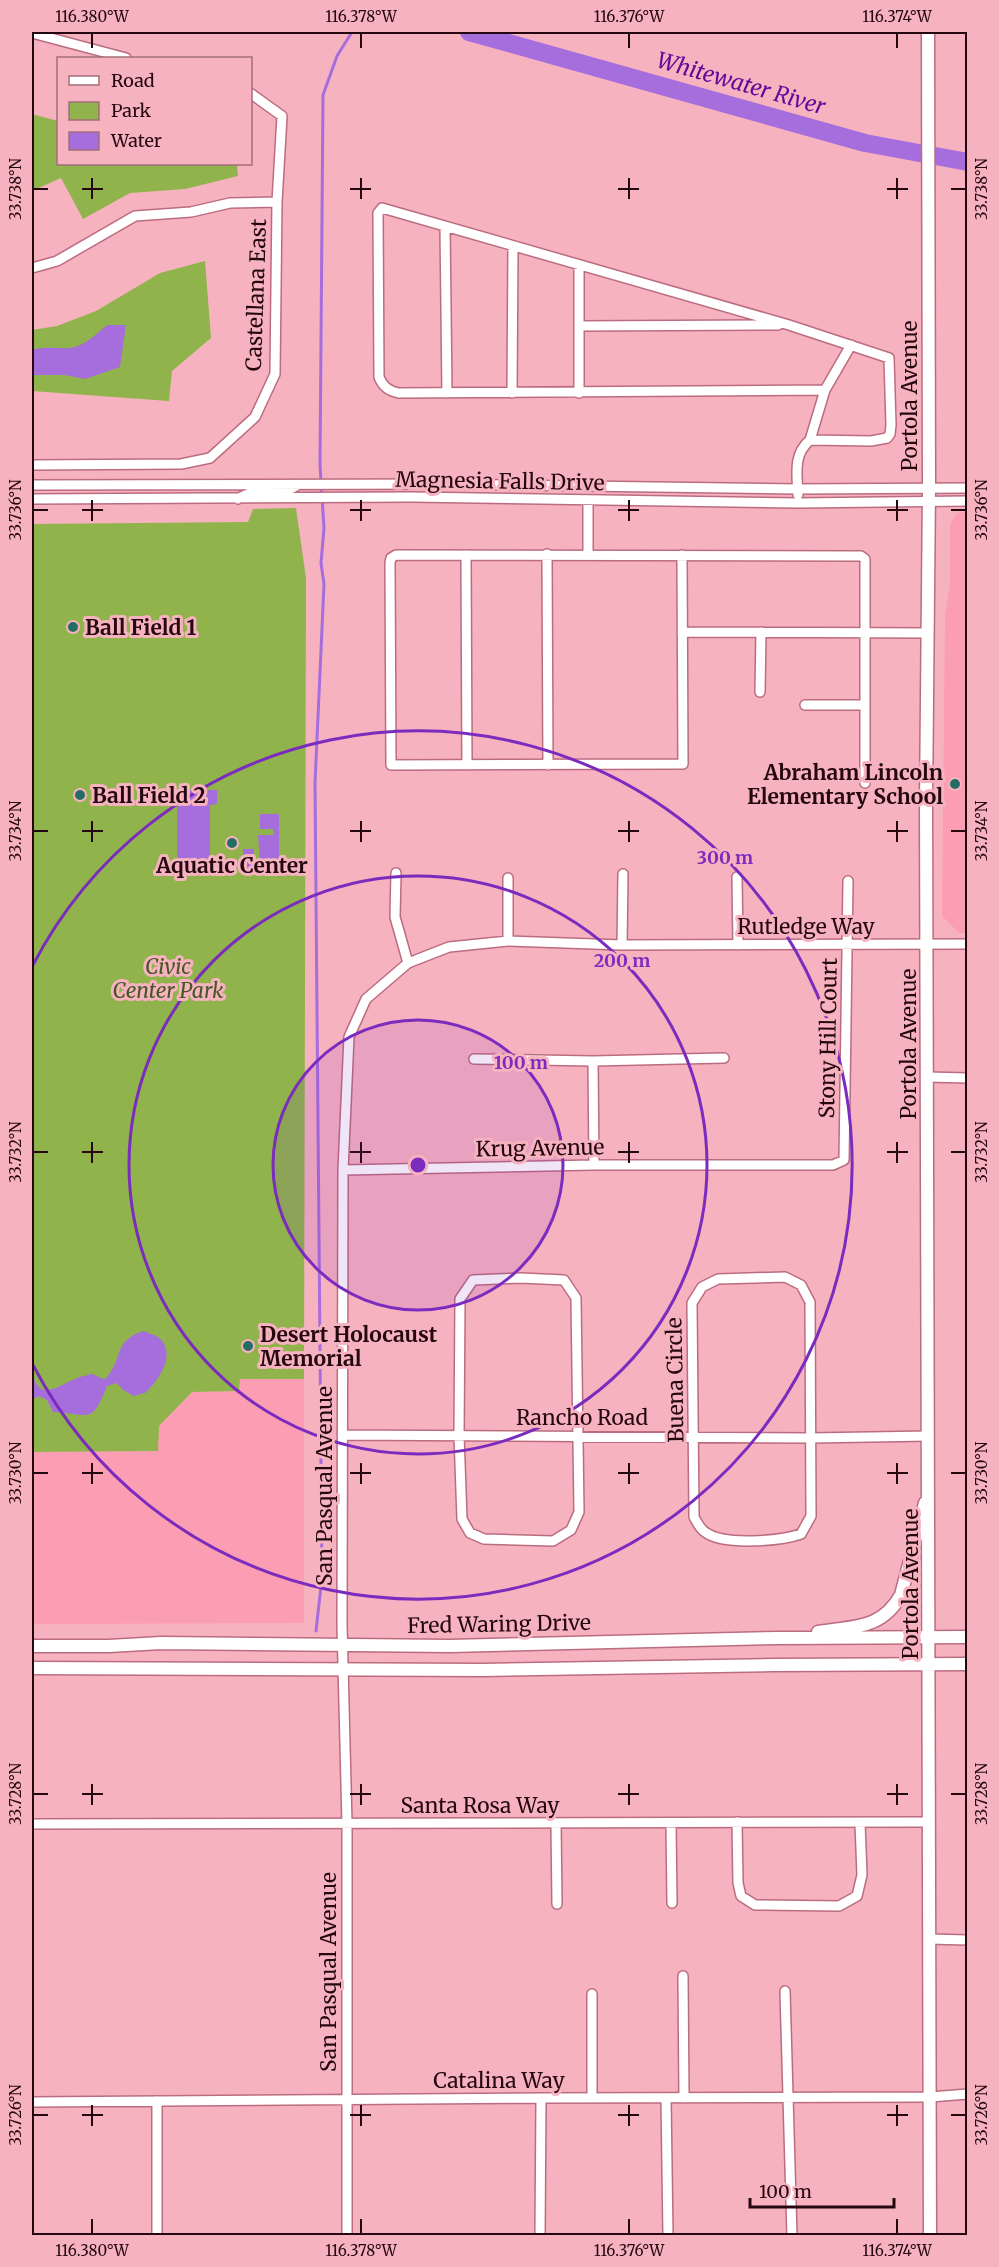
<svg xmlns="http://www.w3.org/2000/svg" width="999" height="2267" font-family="Merriweather,serif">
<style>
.built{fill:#fc9eb3}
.green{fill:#90b44b}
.water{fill:#a66edd}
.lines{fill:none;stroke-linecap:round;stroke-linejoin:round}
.stream{stroke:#a66edd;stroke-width:3}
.river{stroke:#a66edd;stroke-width:18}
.minor-casing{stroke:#bc6c7f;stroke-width:12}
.major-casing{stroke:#bc6c7f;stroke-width:15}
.minor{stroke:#fff;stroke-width:9}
.major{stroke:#fff;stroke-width:12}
.ticks{fill:none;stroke:#24070f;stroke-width:2}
.ring{fill:none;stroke:#7b2cbf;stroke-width:3}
.poi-dot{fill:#246d65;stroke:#f7b2c0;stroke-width:2}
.labels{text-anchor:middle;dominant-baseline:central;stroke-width:6;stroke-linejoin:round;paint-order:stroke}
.street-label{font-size:21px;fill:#24070f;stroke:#f7b2c0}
.poi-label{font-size:21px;font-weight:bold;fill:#24070f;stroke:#f7b2c0;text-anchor:start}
.park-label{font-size:21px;font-style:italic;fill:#455723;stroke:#f7b2c0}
.water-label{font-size:22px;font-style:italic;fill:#610b98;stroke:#f7b2c0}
.centre{fill:#7b2cbf;stroke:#f7b2c0;stroke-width:3}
.ring-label{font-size:18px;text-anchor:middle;font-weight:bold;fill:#7b2cbf;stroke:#f7b2c0;stroke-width:6;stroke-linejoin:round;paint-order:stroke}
.neatline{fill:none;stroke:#24070f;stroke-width:2}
.ticks-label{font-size:15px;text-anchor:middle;fill:#24070f}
</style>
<rect width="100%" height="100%" fill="#f7b2c0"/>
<path class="built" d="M967 512 968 933H959L942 916 945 615 950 585V524L957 513Z
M239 1379H304V1623L32 1624V1452L158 1451V1426L192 1392 239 1391Z"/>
<path class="green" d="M32 114 58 121V164H237L238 176 185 189 130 193 83 219 61 178 32 191Z
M205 261 211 338 172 371 169 401 32 391V330L57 326 96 311 160 273Z
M296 508 306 578 304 1379H240L239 1391 192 1392 159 1426 158 1451 32 1452V524L248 522 253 509Z"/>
<path class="water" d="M107 325H126L120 367 85 379 64 375H32V350C47 346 56 349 70 348 85 346 96 334 107 325Z
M177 790H217V804L210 805V863H177Z
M260 814H279V868H243V849H254V863H260L258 835H274L273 829H260Z
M144 1331C148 1333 154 1335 158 1337 178 1352 159 1381 145 1393L133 1396 122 1389 117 1383 107 1386C91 1427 89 1413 53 1412L47 1400 38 1396 32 1400V1372C40 1406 59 1383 83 1376 86 1376 89 1374 92 1374 97 1375 100 1379 105 1379 124 1360 112 1340 144 1331Z"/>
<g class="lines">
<path class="stream" d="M316 1631 322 1577 315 783 324 584 321 563 324 528 320 465 323 95 337 56 352 32"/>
<path class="river" d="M469 32 865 143 968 162"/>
<g class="minor-casing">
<path id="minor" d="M32 33 126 58
M445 226 447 393
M579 265V393
M32 268 57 261 135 216 191 212 230 203 277 202
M580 326 778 325
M825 390 810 440 871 441 887 438 890 434 891 425 889 358 789 325 382 208 378 213 379 377C383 387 389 391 399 393L825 390 851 345
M512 393 513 246
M32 465 181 464 210 458 255 417 275 374 277 202 282 116 250 93
M32 485 446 484 797 489 968 488
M798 495C797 474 793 454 810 440
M32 499 412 497 798 503 968 501
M238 499C257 485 278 498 296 486
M547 554 548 765
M588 554V500
M466 555 467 765
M682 555 683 764 391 765 390 563 391 558 396 555 861 556 865 559V783
M682 632 928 633
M760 692 761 632
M805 705H865
M396 873 395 917 408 963
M737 877 738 945
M508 878V941
M622 945 623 874
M474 1059 593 1061 724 1058
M593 1061 594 1165
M927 1077 968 1078
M343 1170 594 1165H833L844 1160 848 881
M785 1277 801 1285 810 1302 811 1516 801 1534C781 1541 723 1546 705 1532 700 1529 697 1522 694 1517L692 1303 702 1287 718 1279Z
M521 1278 564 1280 576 1298 579 1512 571 1530 553 1541 484 1539 470 1533 462 1519 459 1435 460 1299 473 1280Z
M342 1435 811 1438 929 1436
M737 1822 738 1883 741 1896 755 1905 839 1906 857 1896 862 1875 860 1823
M556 1823 557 1904
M671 1823 672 1903
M32 1824 929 1822
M928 1939 968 1940
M683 1976 684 2098
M785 1991 792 2236
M592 2098V1994
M666 2098 668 2236
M157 2101V2236
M32 2102 541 2098 930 2097 968 2094
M347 2236V1824L342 1625 343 1170 349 1037 366 999 408 963 449 947 508 941 622 945 968 944
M540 2236 541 2098"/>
</g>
<g class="major-casing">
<path id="major" d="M928 32 929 488 926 803 930 2236
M818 1632C854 1626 881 1630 901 1595L925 1503
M32 1646H109L161 1643 450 1646 777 1638 968 1637
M32 1668 483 1670 773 1665 968 1664"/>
</g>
<use href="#minor" class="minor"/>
<use href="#major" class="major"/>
</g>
<path class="ticks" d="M92 33V48M361 33V48M629 33V48M897 33V48M92 178V199M361 178V199M629 178V199M897 178V199M33 189H48M82 189H103M350 189H371M618 189H639M887 189H908M951 189H966M92 500V521M361 500V521M629 500V521M897 500V521M33 510H48M82 510H103M350 510H371M618 510H639M887 510H908M951 510H966M92 821V842M361 821V842M629 821V842M897 821V842M33 831H48M82 831H103M350 831H371M618 831H639M887 831H908M951 831H966M92 1142V1163M361 1142V1163M629 1142V1163M897 1142V1163M33 1152H48M82 1152H103M350 1152H371M618 1152H639M887 1152H908M951 1152H966M92 1463V1484M361 1463V1484M629 1463V1484M897 1463V1484M33 1473H48M82 1473H103M350 1473H371M618 1473H639M887 1473H908M951 1473H966M92 1784V1805M361 1784V1805M629 1784V1805M897 1784V1805M33 1794H48M82 1794H103M350 1794H371M618 1794H639M887 1794H908M951 1794H966M92 2105V2126M361 2105V2126M629 2105V2126M897 2105V2126M33 2115H48M82 2115H103M350 2115H371M618 2115H639M887 2115H908M951 2115H966M92 2219V2234M361 2219V2234M629 2219V2234M897 2219V2234"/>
<circle cx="418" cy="1165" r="145" fill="#7b2cbf" fill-opacity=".12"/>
<g class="ring">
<circle cx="418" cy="1165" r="145"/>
<circle cx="418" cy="1165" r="289"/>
<path d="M33 965A434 434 0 1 1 33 1365"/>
</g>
<g class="poi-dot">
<circle cx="73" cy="627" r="6"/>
<circle cx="955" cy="784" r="6"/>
<circle cx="80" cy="795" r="6"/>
<circle cx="232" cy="843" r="6"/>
<circle cx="248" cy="1346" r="6"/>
</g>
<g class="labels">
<g class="street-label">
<text transform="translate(256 295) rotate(-88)">Castellana East</text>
<text transform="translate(909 396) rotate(-90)">Portola Avenue</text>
<text transform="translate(500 481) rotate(1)">Magnesia Falls Drive</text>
<text x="806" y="926">Rutledge Way</text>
<text transform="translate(828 1038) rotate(-89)">Stony Hill Court</text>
<text transform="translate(908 1044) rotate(-90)">Portola Avenue</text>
<text transform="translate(540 1148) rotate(-1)">Krug Avenue</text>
<text transform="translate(675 1380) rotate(-91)">Buena Circle</text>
<text x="582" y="1417">Rancho Road</text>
<text transform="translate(324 1486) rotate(-90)">San Pasqual Avenue</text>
<text transform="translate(910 1584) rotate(-90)">Portola Avenue</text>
<text transform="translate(499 1624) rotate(-1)">Fred Waring Drive</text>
<text x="480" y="1805">Santa Rosa Way</text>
<text transform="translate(328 1972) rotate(-90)">San Pasqual Avenue</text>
<text x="499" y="2080">Catalina Way</text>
</g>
<g class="poi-label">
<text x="85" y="627">Ball Field 1</text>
<text x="943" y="772" text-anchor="end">Abraham Lincoln<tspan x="943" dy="24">Elementary School</tspan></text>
<text x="92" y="795">Ball Field 2</text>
<text x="232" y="865" text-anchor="middle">Aquatic Center</text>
<text x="260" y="1334">Desert Holocaust<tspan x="260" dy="24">Memorial</tspan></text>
</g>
<g class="park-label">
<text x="168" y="966">Civic<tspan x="168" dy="24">Center Park</tspan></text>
</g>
<g class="water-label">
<text transform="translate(741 83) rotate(16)">Whitewater River</text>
</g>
</g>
<circle cx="418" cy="1165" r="9" class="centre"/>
<g class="ring-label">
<text x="725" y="864">300 m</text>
<text x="622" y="967">200 m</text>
<text x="521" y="1069">100 m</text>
</g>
<rect width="999" height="2267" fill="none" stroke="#f7b2c0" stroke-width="66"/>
<rect x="57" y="57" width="195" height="108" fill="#f7b2c0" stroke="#a36e79" stroke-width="1.5"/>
<rect x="69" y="76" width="30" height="9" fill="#ffffff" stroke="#a36e79" stroke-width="1.5"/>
<text x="111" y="87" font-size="18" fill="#24070f">Road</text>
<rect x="69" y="102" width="30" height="18" fill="#90b44b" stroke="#a36e79" stroke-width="1.5"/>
<text x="111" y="117" font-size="18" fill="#24070f">Park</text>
<rect x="69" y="132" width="30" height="18" fill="#a66edd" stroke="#a36e79" stroke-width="1.5"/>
<text x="111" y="147" font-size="18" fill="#24070f">Water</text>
<path d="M750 2198v9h144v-9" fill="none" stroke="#24070f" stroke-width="3"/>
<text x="759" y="2198" font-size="18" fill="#24070f" stroke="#f7b2c0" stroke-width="4.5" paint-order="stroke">100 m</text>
<rect x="33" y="33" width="933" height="2201" class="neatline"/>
<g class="ticks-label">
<text x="92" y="22">116.380°W</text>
<text x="361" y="22">116.378°W</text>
<text x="629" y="22">116.376°W</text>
<text x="897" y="22">116.374°W</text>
<text transform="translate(16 189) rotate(-90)" y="5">33.738°N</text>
<text transform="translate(982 189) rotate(-90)" y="5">33.738°N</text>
<text transform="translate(16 510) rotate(-90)" y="5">33.736°N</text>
<text transform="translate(982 510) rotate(-90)" y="5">33.736°N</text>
<text transform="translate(16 831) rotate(-90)" y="5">33.734°N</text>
<text transform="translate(982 831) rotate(-90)" y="5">33.734°N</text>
<text transform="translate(16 1152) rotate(-90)" y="5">33.732°N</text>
<text transform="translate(982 1152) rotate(-90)" y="5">33.732°N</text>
<text transform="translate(16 1473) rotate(-90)" y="5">33.730°N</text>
<text transform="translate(982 1473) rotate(-90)" y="5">33.730°N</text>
<text transform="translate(16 1794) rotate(-90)" y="5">33.728°N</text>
<text transform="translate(982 1794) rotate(-90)" y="5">33.728°N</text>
<text transform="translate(16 2115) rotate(-90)" y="5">33.726°N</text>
<text transform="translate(982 2115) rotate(-90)" y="5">33.726°N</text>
<text x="92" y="2256">116.380°W</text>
<text x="361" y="2256">116.378°W</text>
<text x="629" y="2256">116.376°W</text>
<text x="897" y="2256">116.374°W</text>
</g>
</svg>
